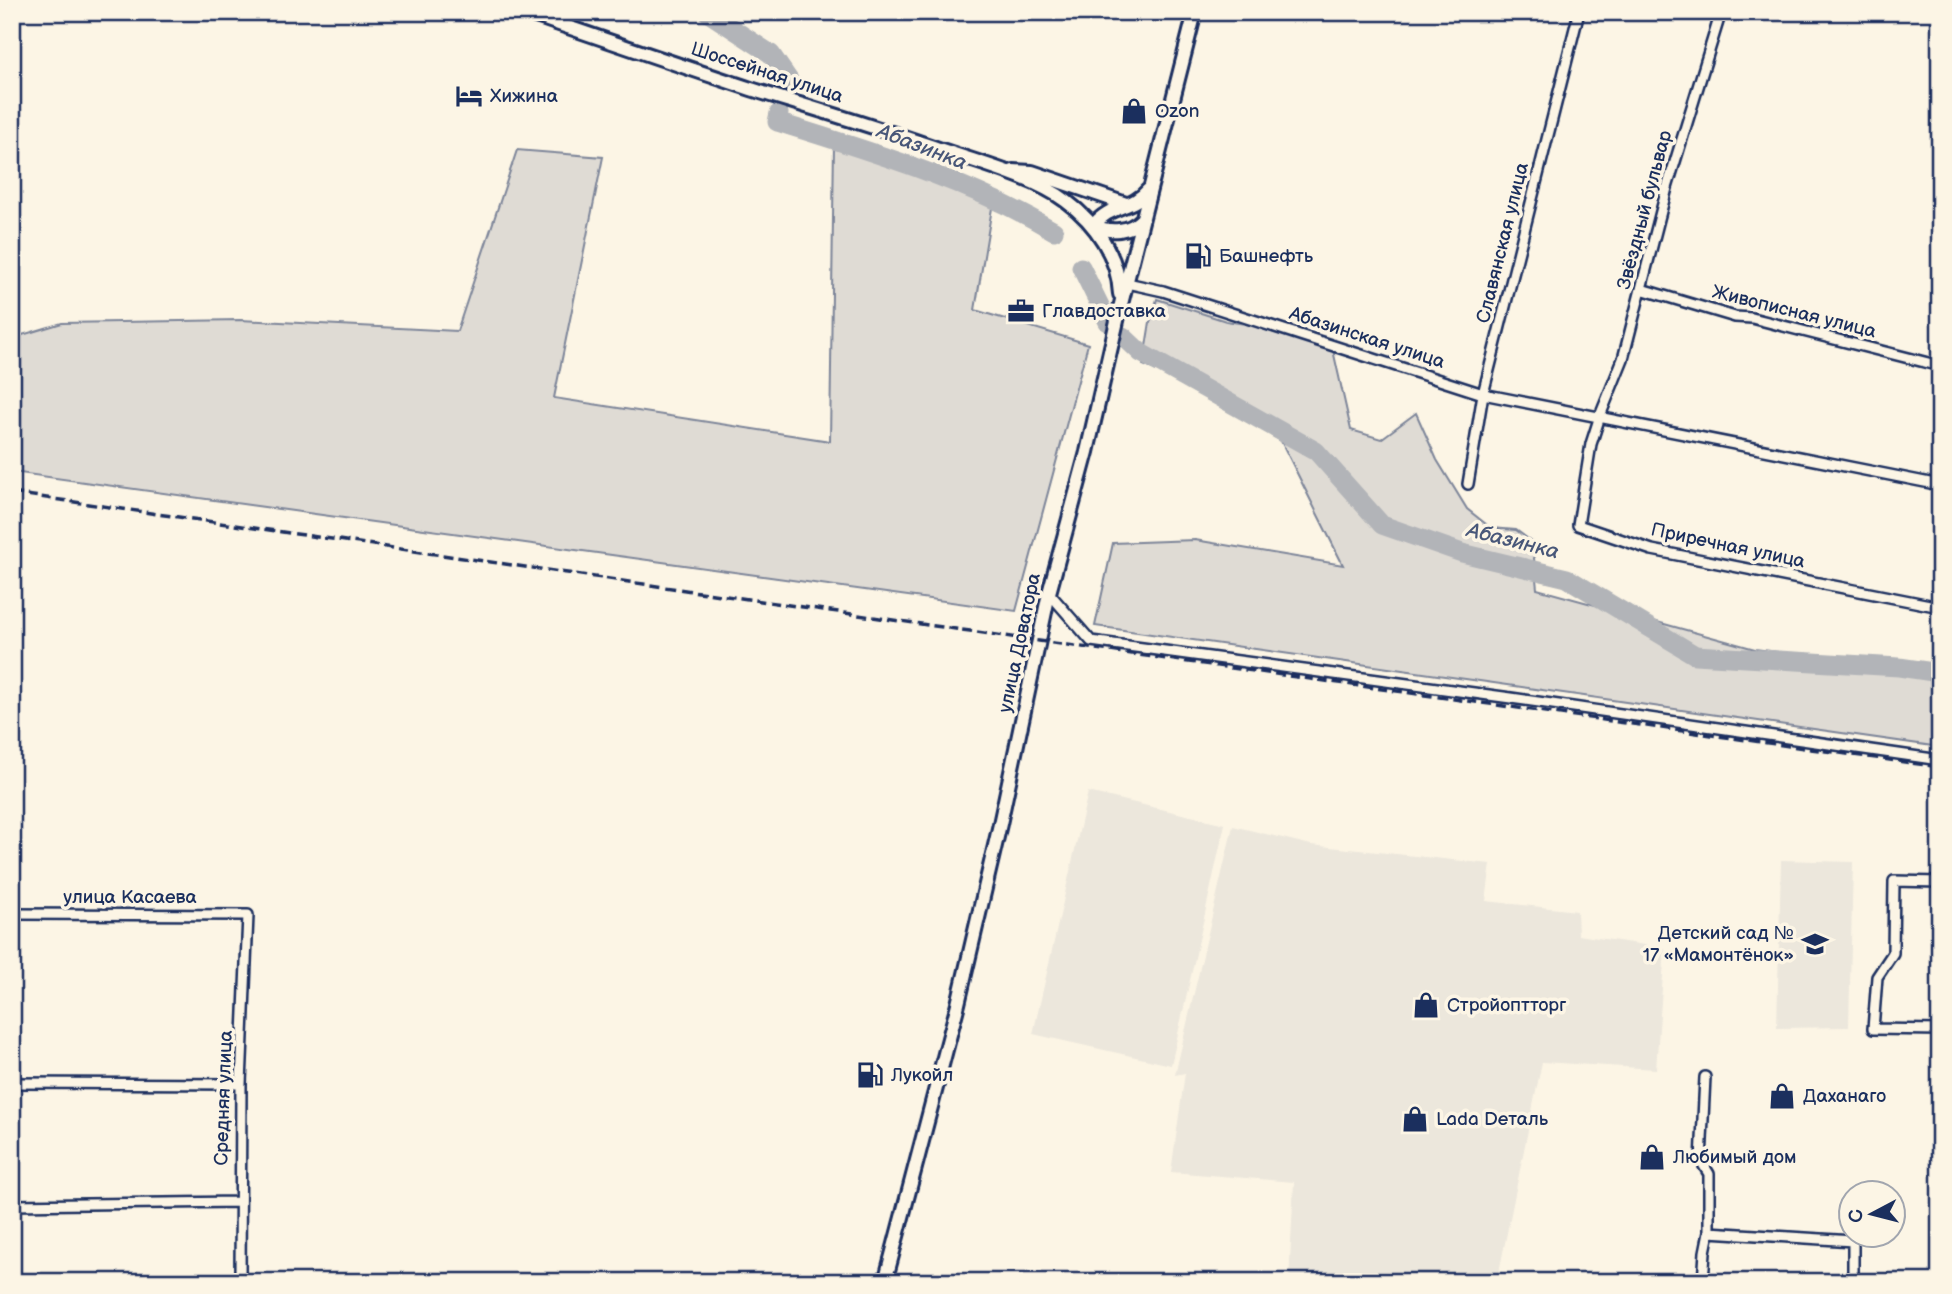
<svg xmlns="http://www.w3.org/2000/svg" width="1952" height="1294" font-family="'Balsamiq Sans',sans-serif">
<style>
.built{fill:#ece7dc}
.green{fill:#dfdbd4;stroke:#7d8599;stroke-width:2}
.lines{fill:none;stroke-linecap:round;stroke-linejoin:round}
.river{stroke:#b2b4b8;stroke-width:19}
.minor-casing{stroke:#1b2f5e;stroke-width:14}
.secondary-casing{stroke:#1b2f5e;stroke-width:18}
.minor{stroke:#fcf5e5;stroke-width:9}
.secondary{stroke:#fcf5e5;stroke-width:12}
.rail{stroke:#1b2f5e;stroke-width:3.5;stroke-dasharray:10 5;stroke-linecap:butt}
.labels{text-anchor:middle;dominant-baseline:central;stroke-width:7;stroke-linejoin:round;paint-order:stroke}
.street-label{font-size:19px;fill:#1b2f5e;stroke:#fcf5e5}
.poi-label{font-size:19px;fill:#1b2f5e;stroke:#fcf5e5;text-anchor:start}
.water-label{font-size:21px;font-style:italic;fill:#485779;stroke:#fcf5e5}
</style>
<rect width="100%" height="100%" fill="#fcf5e5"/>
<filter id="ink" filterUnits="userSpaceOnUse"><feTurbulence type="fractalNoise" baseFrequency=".0143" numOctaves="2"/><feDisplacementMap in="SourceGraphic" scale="14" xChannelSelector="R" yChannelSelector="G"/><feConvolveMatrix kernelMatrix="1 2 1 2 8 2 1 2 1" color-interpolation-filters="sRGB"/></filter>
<g filter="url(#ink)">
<path class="built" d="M1088 792 1225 824 1171 1065 1033 1034Z
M1233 826 1311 845 1491 864 1486 901 1577 911 1578 935 1665 948 1656 1069 1542 1062 1497 1282H1289L1294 1182 1171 1172 1185 1073 1175 1075Z
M1781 860 1853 862 1849 1027 1777 1028Z"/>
<path class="green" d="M834 144 993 202 975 310 1088 344 1016 611 12 472V338L62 323 240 320 457 331 517 150 603 157 554 398 830 441Z
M1157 299 1226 321 1285 330 1333 350 1351 430 1381 439 1416 413 1437 460 1467 509 1491 528 1516 530 1539 547 1534 558 1537 589 1755 649 1940 673V747L1095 626 1113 543 1195 540 1343 565 1281 441 1200 390 1143 365 1150 322Z"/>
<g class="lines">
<path class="river" d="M707 12 771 54 789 80 788 84
M779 113 777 122C872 152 968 180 1054 231
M1081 267 1108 322
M1123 336 1141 353 1316 451 1382 525 1462 553 1567 578 1695 655 1899 667 1940 673"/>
<g class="minor-casing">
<path id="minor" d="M1721 12 1667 188 1623 359 1600 416 1591 444 1578 525 1652 550 1940 607
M1127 283 1163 291 1483 394 1940 485
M1641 289 1735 317 1752 318 1940 366
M1468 484 1483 394 1579 12
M1049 593 1091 641 1511 698 1940 760
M1940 882 1894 881 1893 953 1877 977 1873 1029 1940 1030
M12 914 248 915 241 1084 240 1282
M12 1083 241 1084
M12 1205 239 1202
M1709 1232 1853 1241V1282
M1703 1282 1705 1252 1709 1232V1174L1701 1161 1705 1077"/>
</g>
<g class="secondary-casing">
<path id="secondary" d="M524 12C600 38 675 64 751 89 812 108 873 126 933 147 972 161 1033 176 1066 201 1096 223 1118 256 1120 294
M1013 171 1032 172 1126 204
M1093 226C1109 204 1132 210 1148 190
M1094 226C1110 233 1130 232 1142 219
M885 1282 958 1004 1000 824 1049 593 1087 452 1119 312 1195 12"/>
</g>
<use href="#minor" class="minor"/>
<use href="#secondary" class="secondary"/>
<path class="rail" d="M12 493 1039 641 1940 767"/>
</g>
</g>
<defs>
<g id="hotel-bare" transform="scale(2.1)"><path d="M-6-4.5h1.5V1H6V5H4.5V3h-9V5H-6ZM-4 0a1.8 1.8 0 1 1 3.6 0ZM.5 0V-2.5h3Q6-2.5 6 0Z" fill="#1b2f5e" stroke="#fcf5e5" stroke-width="2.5" paint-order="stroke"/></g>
<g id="shop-bare" transform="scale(2.1)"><path d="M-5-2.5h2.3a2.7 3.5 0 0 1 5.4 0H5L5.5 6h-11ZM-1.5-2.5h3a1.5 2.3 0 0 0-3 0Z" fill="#1b2f5e" stroke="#fcf5e5" stroke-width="2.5" paint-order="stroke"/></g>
<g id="fuel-bare" transform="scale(2.1)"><path d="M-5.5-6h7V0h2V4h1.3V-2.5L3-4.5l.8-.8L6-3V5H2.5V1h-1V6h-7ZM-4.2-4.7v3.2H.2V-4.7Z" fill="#1b2f5e" stroke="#fcf5e5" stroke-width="2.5" paint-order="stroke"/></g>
<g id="office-bare" transform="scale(2.1)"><path d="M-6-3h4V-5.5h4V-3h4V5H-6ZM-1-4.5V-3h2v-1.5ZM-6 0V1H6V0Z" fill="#1b2f5e" stroke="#fcf5e5" stroke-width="2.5" paint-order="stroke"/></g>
<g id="school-bare" transform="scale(2.1)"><path d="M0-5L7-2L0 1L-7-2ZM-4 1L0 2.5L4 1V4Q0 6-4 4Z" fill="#1b2f5e" stroke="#fcf5e5" stroke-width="2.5" paint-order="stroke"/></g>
</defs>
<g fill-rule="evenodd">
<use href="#hotel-bare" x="469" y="96"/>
<use href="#shop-bare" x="1134" y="111"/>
<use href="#fuel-bare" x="1198" y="256"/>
<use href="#office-bare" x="1021" y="311"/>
<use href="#school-bare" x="1815" y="944"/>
<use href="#shop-bare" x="1426" y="1005"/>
<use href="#fuel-bare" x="870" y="1075"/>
<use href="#shop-bare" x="1782" y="1096"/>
<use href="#shop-bare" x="1415" y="1119"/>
<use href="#shop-bare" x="1652" y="1157"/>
</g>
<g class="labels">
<g class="street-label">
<text transform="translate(767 73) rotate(18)">Шоссейная улица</text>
<text transform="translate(1645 210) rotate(-75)">Звёздный бульвар</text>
<text transform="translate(1503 243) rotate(-76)">Славянская улица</text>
<text transform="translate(1794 312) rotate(14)">Живописная улица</text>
<text transform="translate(1367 338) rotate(18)">Абазинская улица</text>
<text transform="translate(1728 546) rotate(12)">Приречная улица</text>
<text transform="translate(1020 643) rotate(-78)">улица Доватора</text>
<text x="130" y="897">улица Касаева</text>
<text transform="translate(224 1098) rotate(-88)">Средняя улица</text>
</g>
<g class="poi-label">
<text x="490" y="96">Хижина</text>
<text x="1155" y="111">Ozon</text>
<text x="1219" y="256">Башнефть</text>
<text x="1042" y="311">Главдоставка</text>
<text x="1794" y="933" text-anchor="end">Детский сад №<tspan x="1794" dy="22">17 «Мамонтёнок»</tspan></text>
<text x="1447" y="1005">Стройоптторг</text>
<text x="891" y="1075">Лукойл</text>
<text x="1803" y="1096">Даханаго</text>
<text x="1436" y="1119">Lada Dеталь</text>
<text x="1673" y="1157">Любимый дом</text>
</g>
<g class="water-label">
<text transform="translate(922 147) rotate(21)">Абазинка</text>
<text transform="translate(1513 541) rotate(14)">Абазинка</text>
</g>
</g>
<rect width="1952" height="1294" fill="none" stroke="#fcf5e5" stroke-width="42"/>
<rect x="21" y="21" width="1910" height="1252" fill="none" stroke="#1b2f5e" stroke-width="2.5" filter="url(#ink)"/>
<g transform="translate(1872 1214) rotate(263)"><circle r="33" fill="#fcf5e5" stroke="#a2a6af" stroke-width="2"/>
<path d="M0-5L12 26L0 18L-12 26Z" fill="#1b2f5e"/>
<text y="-10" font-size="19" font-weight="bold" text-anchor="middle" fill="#1b2f5e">С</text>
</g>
</svg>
